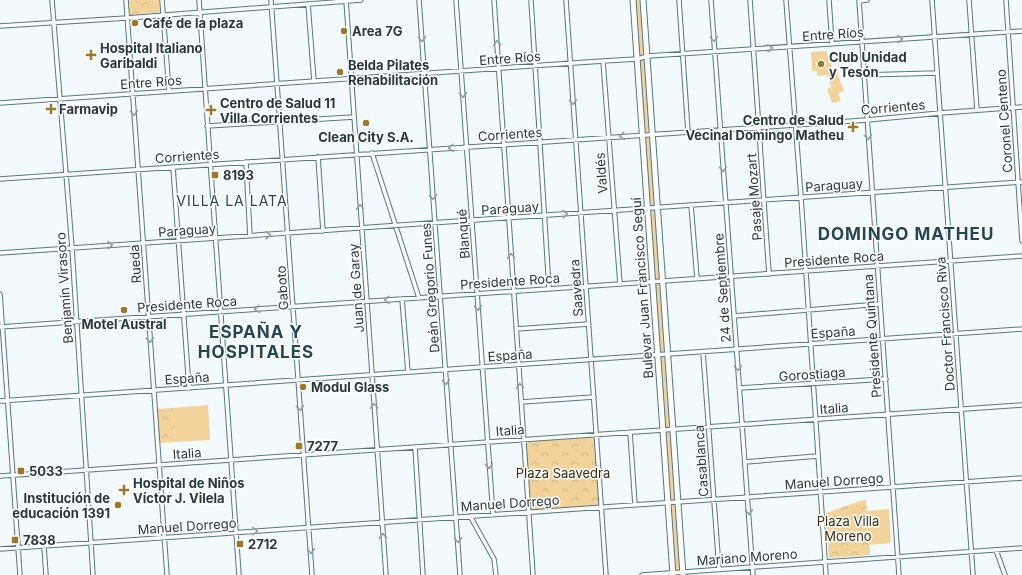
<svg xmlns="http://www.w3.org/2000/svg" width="1022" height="575" font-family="Inter,sans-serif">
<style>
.grass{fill:#f2d39a}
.park{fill:url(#park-crowns)}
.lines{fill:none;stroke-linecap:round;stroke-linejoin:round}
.street-casing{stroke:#517886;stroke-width:5.5}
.secondary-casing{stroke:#517886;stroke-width:7}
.street{stroke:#fff;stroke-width:3.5}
.secondary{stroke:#fff;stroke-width:5}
.oneway{stroke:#949c9f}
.poi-dot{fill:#9f7826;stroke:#fff;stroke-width:1.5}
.labels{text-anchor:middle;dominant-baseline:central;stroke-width:3;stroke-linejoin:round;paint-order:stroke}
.poi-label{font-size:13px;font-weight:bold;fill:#28383f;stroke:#fff;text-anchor:start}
.street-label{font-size:13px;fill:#28383f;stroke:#fff}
.park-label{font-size:13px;fill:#3a2b0e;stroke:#fff}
.neighbourhood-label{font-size:14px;letter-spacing:1px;fill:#204754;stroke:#fff}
.district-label{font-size:17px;font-weight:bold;letter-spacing:1px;fill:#204754;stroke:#fff}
</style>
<defs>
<pattern id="park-crowns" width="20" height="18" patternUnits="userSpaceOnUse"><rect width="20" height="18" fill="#f2d39a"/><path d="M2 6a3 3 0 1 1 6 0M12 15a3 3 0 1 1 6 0" fill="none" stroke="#d0b686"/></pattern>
</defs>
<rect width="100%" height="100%" fill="#f2fafd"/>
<path class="grass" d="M633 0H643L683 575H673Z
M826 51 833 70H836L844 91 838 93 841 101 832 103 827 89 831 87 828 75 817 76V71H812L811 52Z
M208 405 210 440 175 442 173 408Z
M889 509 891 543 869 545 867 511Z"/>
<path class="park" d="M129 0H159L160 12 130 15Z
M173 408 175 442 159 443 157 409Z
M596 434 601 507 529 512 524 439Z
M866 499 870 555 829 558 826 513Z"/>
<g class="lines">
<g class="street-casing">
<path id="street" d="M52 0 72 248 93 575
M126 0 167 575
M162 0 169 91
M199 0 239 575
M271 0 312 575
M346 0 386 575
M419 0 460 575
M456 0 493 515
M494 0 533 575
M531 0 549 289
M566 0 606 575
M679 0 688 132
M711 0 753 575
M750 0 769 274
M786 0 801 197 826 575
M829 0 832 44
M859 0 899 575
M932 0 973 575
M969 0 977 110
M1006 0 1022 241
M859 1 867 0
M308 4 314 81
M0 26 127 18 361 0
M603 61 620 284
M864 75 937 73
M0 103 603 61 637 59 648 56 1022 31
M207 126 354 117
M372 153 419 298
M318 157 323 231
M246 162 250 236
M173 167 189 388
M0 179 867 120 940 113 1022 107
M691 205 697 278
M0 253 1022 182
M0 294 20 575
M402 299 408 372
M734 316 880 304
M0 327 1022 256
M516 329 589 324
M703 352 719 569
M739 388 886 379
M0 401 1022 329
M521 402 594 397
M630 432 635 505
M415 447 423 575
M745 462 818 456
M0 476 1022 405
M470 516 494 559 496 575
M44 546 46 575
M0 549 1022 478
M996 550 1005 575
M642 575 1022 548"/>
</g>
<g class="secondary-casing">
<path id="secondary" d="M633 0 673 575
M643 0 683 575"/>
</g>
<use href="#street" class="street"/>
<use href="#secondary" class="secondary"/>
</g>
<defs><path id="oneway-chevron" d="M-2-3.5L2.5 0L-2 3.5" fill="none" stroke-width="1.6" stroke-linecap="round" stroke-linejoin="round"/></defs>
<g class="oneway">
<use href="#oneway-chevron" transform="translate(422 39) rotate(86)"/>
<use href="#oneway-chevron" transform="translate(714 39) rotate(86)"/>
<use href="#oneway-chevron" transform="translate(900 39) rotate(-4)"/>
<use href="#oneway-chevron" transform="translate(497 43) rotate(-94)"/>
<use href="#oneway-chevron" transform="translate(770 48) rotate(-4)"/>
<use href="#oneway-chevron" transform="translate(463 95) rotate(86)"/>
<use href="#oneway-chevron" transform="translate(573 102) rotate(86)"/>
<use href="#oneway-chevron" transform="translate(134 113) rotate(86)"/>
<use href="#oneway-chevron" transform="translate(622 136) rotate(176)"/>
<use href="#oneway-chevron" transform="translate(868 137) rotate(86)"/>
<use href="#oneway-chevron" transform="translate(451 148) rotate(176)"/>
<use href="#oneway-chevron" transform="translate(723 169) rotate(86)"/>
<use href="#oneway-chevron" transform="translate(433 197) rotate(86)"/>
<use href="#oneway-chevron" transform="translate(360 207) rotate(-94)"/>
<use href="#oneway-chevron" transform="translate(565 214) rotate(-4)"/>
<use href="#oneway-chevron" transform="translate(268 235) rotate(-4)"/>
<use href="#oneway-chevron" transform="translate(110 245) rotate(-4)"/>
<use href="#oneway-chevron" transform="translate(511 256) rotate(-94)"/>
<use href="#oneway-chevron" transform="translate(387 300) rotate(176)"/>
<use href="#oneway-chevron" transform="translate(478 308) rotate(86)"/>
<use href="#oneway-chevron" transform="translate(257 309) rotate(176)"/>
<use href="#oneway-chevron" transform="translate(150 340) rotate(86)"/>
<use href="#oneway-chevron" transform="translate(738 368) rotate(86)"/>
<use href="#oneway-chevron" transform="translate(446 382) rotate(86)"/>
<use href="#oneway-chevron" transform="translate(520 386) rotate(-94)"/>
<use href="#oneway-chevron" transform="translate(374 406) rotate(-94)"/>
<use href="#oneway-chevron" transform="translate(300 408) rotate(86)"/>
<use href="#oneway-chevron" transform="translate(489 466) rotate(86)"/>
<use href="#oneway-chevron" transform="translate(749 512) rotate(86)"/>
<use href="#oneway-chevron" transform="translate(255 531) rotate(-4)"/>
<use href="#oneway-chevron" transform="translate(383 536) rotate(-94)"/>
<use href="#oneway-chevron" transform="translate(458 540) rotate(86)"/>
<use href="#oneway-chevron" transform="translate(311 551) rotate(86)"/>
</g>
<g class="poi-dot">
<circle cx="135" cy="23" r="4"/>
<circle cx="344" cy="31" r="4"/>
<path d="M89 49h4v4h4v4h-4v4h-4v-4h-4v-4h4z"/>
<circle cx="821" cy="64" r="4"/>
<circle cx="340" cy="72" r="4"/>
<path d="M49 103h4v4h4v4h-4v4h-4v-4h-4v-4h4z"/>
<path d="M209 104h4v4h4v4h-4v4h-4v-4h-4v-4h4z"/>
<circle cx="366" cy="123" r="4"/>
<path d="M851 121h4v4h4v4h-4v4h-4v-4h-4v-4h4z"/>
<rect x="211" y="171" width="8" height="8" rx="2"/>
<circle cx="124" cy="310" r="4"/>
<circle cx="303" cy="387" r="4"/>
<rect x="295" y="442" width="8" height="8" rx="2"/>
<rect x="17" y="467" width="8" height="8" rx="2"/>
<path d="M122 484h4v4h4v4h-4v4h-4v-4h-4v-4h4z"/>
<circle cx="118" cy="505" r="4"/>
<rect x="11" y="536" width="8" height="8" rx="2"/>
<rect x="236" y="540" width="8" height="8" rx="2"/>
</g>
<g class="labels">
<g class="poi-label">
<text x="143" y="23">Café de la plaza</text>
<text x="352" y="31">Area 7G</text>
<text x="100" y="48">Hospital Italiano<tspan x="100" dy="15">Garibaldi</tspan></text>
<text x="829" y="57">Club Unidad<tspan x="829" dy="15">y Tesón</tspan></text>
<text x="348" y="65">Belda Pilates<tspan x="348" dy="15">Rehabilitación</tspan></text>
<text x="220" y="103">Centro de Salud 11<tspan x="220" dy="15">Villa Corrientes</tspan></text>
<text x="59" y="109">Farmavip</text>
<text x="844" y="120" text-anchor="end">Centro de Salud<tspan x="844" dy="15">Vecinal Domingo Matheu</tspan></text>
<text x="366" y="137" text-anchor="middle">Clean City S.A.</text>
<text x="223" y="175">8193</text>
<text x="124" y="324" text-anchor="middle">Motel Austral</text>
<text x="311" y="387">Modul Glass</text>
<text x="307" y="446">7277</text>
<text x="29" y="471">5033</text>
<text x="133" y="483">Hospital de Niños<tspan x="133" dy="15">Víctor J. Vilela</tspan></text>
<text x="110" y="498" text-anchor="end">Institución de<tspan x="110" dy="15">educación 1391</tspan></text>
<text x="23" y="540">7838</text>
<text x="248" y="544">2712</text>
</g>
<g class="street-label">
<text transform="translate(833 34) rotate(-4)">Entre Ríos</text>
<text transform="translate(510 58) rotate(-4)">Entre Ríos</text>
<text transform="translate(151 82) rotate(-4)">Entre Ríos</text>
<text transform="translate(893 107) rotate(-5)">Corrientes</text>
<text transform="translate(1004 121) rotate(-94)">Coronel Centeno</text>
<text transform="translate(510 134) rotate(-4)">Corrientes</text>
<text transform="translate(187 156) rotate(-4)">Corrientes</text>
<text transform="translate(601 173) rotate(-94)">Valdés</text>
<text transform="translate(834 185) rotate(-4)">Paraguay</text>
<text transform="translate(754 197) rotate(-94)">Pasaje Mozart</text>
<text transform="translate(510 208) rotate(-4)">Paraguay</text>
<text transform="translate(187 230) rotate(-4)">Paraguay</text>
<text transform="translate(463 234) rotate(-94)">Blanqué</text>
<text transform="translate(834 259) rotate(-4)">Presidente Roca</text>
<text transform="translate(135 264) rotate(-94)">Rueda</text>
<text transform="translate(510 281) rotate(-4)">Presidente Roca</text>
<text transform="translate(64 288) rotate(-94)">Benjamín Virasoro</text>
<text transform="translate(282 288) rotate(-94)">Gaboto</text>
<text transform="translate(356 288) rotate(-94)">Juan de Garay</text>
<text transform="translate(430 288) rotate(-94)">Deán Gregorio Funes</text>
<text transform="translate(576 288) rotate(-94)">Saavedra</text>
<text transform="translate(642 288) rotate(-94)">Bulevar Juan Francisco Seguí</text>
<text transform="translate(722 288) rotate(-94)">24 de Septiembre</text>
<text transform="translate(187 304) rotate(-4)">Presidente Roca</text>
<text transform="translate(945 324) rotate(-94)">Doctor Francisco Riva</text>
<text transform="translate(833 332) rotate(-4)">España</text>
<text transform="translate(872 336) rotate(-94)">Presidente Quintana</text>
<text transform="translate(510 355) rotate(-4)">España</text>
<text transform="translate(812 374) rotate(-4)">Gorostiaga</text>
<text transform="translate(187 378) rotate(-4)">España</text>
<text transform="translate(834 408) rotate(-4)">Italia</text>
<text transform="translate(510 430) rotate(-4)">Italia</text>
<text transform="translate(187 453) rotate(-4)">Italia</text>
<text transform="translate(701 461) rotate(-94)">Casablanca</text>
<text transform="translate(834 481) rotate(-4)">Manuel Dorrego</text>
<text transform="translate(510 503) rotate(-4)">Manuel Dorrego</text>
<text transform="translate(187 526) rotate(-4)">Manuel Dorrego</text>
<text transform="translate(747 557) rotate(-4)">Mariano Moreno</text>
</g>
<g class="park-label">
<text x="563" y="473">Plaza Saavedra</text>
<text x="848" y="521">Plaza Villa<tspan x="848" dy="15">Moreno</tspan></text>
</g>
<g class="neighbourhood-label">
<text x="232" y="200">VILLA LA LATA</text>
</g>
<g class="district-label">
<text x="906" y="234">DOMINGO MATHEU</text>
<text x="256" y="332">ESPAÑA Y<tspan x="256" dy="20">HOSPITALES</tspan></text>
</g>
</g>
</svg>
